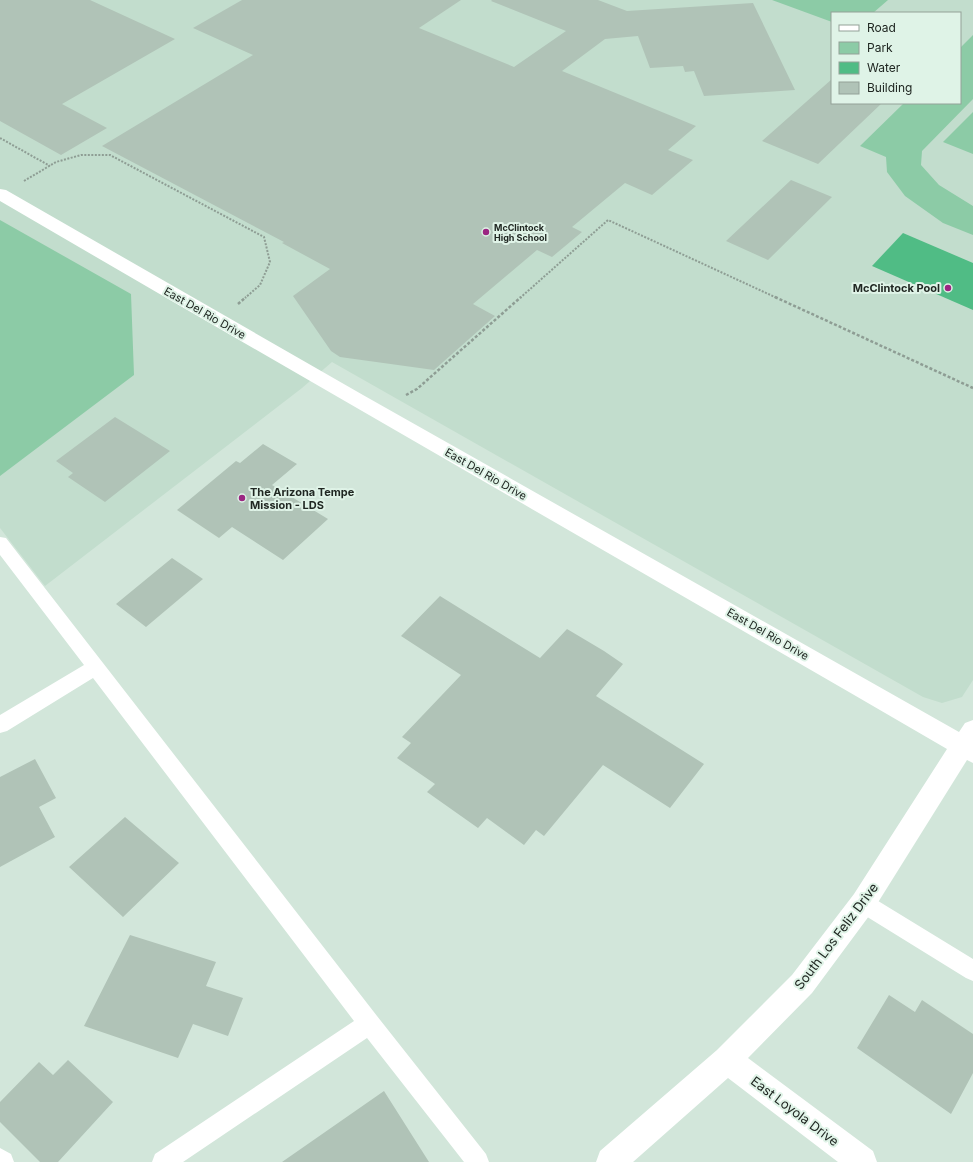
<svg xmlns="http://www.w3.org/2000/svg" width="973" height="1162" font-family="Inter,sans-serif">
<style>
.built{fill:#c2ddcd;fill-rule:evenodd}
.green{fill:#8ccba6}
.water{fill:#50bc85}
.building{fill:#b0c3b7}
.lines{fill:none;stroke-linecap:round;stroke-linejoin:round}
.path-far1{stroke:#8e9d94;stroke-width:2;stroke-dasharray:2 1.5;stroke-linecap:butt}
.path{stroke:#8e9d94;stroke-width:2.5;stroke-dasharray:3 2;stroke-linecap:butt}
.lane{fill:#fff;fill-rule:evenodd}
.street{fill:#fff;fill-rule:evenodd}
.poi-dot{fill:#9b2682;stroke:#dff3e7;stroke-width:1.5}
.labels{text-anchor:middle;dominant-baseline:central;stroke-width:4;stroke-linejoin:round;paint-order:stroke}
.far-poi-label{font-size:9px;font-weight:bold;fill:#202722;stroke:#dff3e7;text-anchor:start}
.poi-label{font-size:11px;font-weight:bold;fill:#202722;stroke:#dff3e7;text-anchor:end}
.street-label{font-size:11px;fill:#202722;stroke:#dff3e7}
.near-street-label{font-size:13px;fill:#202722;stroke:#dff3e7}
</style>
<rect width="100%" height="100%" fill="#d2e6da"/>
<path class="built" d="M0 0H973V680L962 697 942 703 923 697 332 362 302 388 45 586 0 528ZM832 13H960V103H832Z"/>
<path class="green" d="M772 0H888L873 13H832V22Z
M973 35V99L922 151 921 165 939 185 973 206V235L943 223 905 196 887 172 886 157 860 146 904 103H960V48Z
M973 112V154L943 142Z
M0 220 131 294 134 375 0 476Z"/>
<path class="water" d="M903 233 973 263V310L872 266Z"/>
<path class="building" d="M0 0H90L175 39 62 104 107 128 61 155 0 121Z
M242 0H461L419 28 514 67 566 31 491 1 492 0H598L627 11 753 3 795 90 704 96 694 71 685 72 683 66 650 68 638 36 605 39 562 71 696 126 668 150 693 160 652 195 625 183 572 227 582 232 552 257 537 250 473 304 495 316 434 370 340 357 331 351 293 296 330 269 282 243 284 242 102 146 253 55 193 28Z
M832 79V103H882L818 164 762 141Z
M791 180 832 197 768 260 726 241Z
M115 417 170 451 105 502 68 477 73 473 56 461Z
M263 444 297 464 272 485 328 519 283 560 232 527 219 538 177 510 236 461 240 463Z
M172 558 203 579 146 627 116 604Z
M440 596 540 658 567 629 604 651 623 664 596 696 704 764 670 808 603 765 544 836 536 830 524 845 487 818 478 828 427 792 435 784 397 758 411 743 402 737 461 675 401 636Z
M35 759 56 798 39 807 55 837 0 867V777Z
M125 817 179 863 123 917 69 867Z
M130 935 216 962 206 986 243 998 228 1036 193 1024 178 1058 84 1026Z
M889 995 915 1012 922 1000 973 1034V1073L951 1114 857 1048Z
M68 1060 113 1102 58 1162H40L0 1122V1102L39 1062 53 1075Z
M384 1091 429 1162H282Z"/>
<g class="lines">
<path class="path-far1" d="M0 138 50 166
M24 181 56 162 81 155H110L264 237 270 262 260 285 245 298
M520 298 608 220 777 298"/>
<path class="path" d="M775 297 973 388
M238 304 246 297
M406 395 417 389 521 297"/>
<path class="lane" d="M0 537 6 538 377 1016 486 1154 489 1162H464L367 1038 183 1162H152L155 1154 354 1021 93 678 7 731 0 733V715L84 665 0 555Z
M863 893 870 896 973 959V981L966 978 856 910 853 903 856 896Z
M0 1148 11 1154 14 1162H0Z"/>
<path class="street" d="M0 189 6 190 363 395 959 732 965 723 973 720V763L967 760 872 912 812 993 748 1058 873 1151 877 1162H838L728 1078 633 1162H596L600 1151 717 1050 792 975 854 894 947 749C632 566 315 385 0 201Z"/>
</g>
<g class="poi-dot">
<circle cx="486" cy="232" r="4"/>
<circle cx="948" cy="288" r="4"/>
<circle cx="242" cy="498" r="4"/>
</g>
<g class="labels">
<g class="far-poi-label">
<text x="494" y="227">McClintock<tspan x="494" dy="10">High School</tspan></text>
</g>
<g class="poi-label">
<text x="940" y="288">McClintock Pool</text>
<text x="250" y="492" text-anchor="start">The Arizona Tempe<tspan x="250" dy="13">Mission - LDS</tspan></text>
</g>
<g class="street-label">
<text transform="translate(205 313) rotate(30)">East Del Rio Drive</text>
<text transform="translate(486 474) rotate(30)">East Del Rio Drive</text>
<text transform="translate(768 634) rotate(30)">East Del Rio Drive</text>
</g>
<g class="near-street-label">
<text transform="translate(836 936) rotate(-53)">South Los Feliz Drive</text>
<text transform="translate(795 1111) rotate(37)">East Loyola Drive</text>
</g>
</g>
<rect x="831" y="12" width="130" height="92" fill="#dff3e7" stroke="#93a198"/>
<rect x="839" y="25" width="20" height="6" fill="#ffffff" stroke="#93a198"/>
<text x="867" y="32" font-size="12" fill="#202722">Road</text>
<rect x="839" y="42" width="20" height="12" fill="#8ccba6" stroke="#93a198"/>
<text x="867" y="52" font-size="12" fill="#202722">Park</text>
<rect x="839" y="62" width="20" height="12" fill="#50bc85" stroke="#93a198"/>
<text x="867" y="72" font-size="12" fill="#202722">Water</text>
<rect x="839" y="82" width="20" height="12" fill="#b0c3b7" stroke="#93a198"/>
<text x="867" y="92" font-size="12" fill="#202722">Building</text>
</svg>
